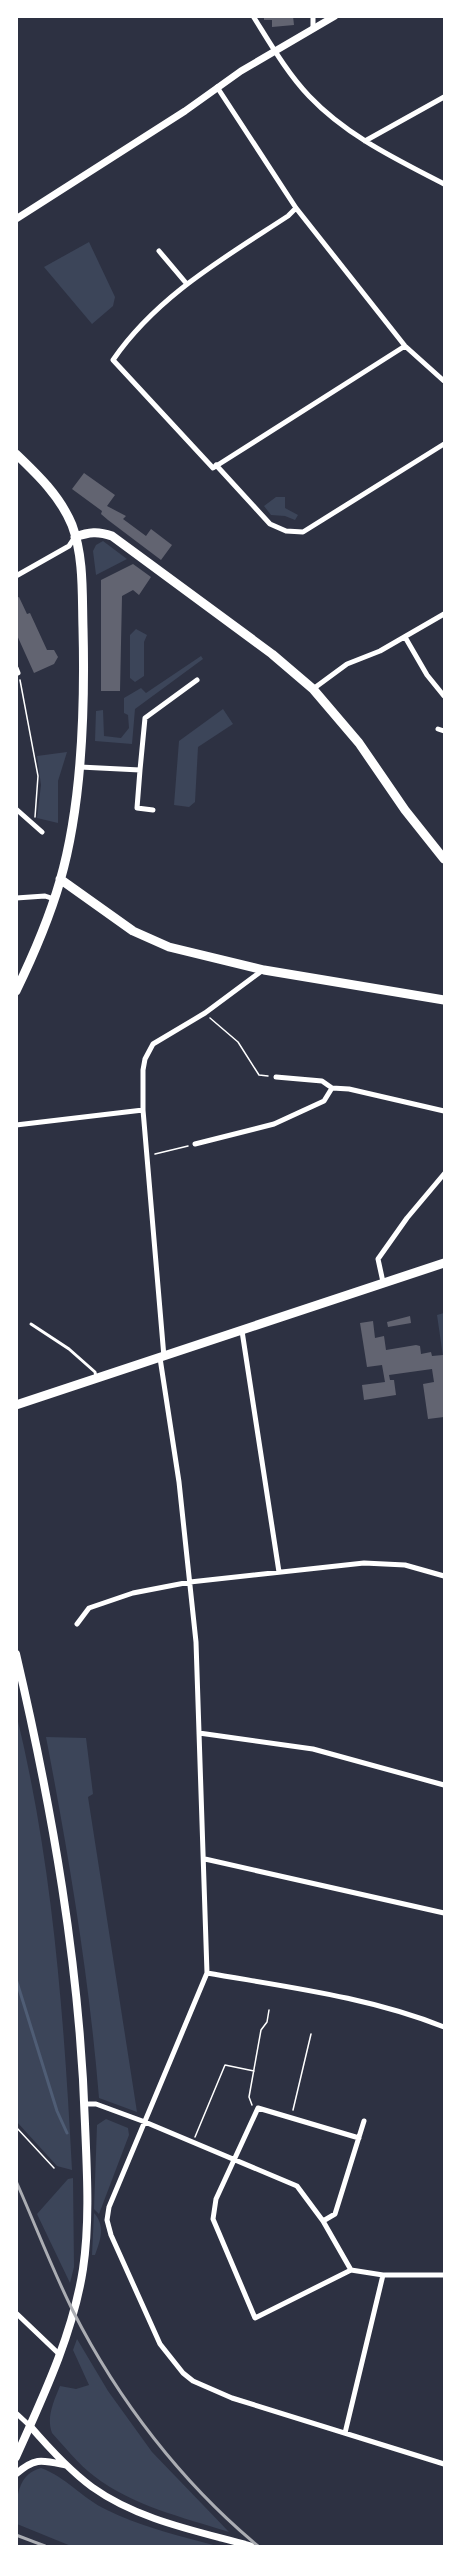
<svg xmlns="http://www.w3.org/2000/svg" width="461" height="2563" font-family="Commissioner,sans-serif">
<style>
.green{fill:#3c4559}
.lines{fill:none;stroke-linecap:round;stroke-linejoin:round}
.stream{stroke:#4f5d75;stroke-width:3}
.building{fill:#626471}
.path{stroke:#fff;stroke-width:1.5}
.service{stroke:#fff;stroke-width:3}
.minor{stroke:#fff;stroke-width:5}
.tertiary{stroke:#fff;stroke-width:7}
.secondary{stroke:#fff;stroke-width:8}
.primary{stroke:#fff;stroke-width:9}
.rail{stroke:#abadb3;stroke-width:3}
</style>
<rect width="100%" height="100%" fill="#2d3142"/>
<path class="green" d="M89 242 115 297 113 306 92 324 44 267Z
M276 497H285V508L298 515 295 520 285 516 271 515 264 506Z
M103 541 127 559 96 575 93 551 96 545Z
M136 629 147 635 144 642V676L135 682 130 678V635Z
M201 656 203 659 135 709 132 744 95 741 96 711 103 710 104 736 121 738 129 728 128 715 124 713V698L141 688 146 693Z
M223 709 233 724 198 747 195 802 189 807 174 805 179 741Z
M67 752 58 781V823L37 818 41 785 37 756Z
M444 1313V1363L437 1315Z
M17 1717C53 1866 64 2018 72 2170L57 2166 17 2122Z
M46 1737 86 1738 93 1794 88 1797 137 2112 99 2098C89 1976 69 1857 46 1737Z
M106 2119 128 2128 129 2135 99 2214 94 2209 97 2125Z
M73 2178 74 2267 70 2283 37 2214 68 2179Z
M94 2213C106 2226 100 2241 95 2255H92Z
M77 2339 108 2391 152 2452 229 2532C182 2517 133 2506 94 2476 78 2464 65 2447 52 2433 46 2417 54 2401 60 2386L76 2389 89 2385 73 2350Z
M41 2468C66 2477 83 2499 107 2510 141 2527 180 2536 217 2546H71L17 2524C16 2503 15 2475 41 2468Z"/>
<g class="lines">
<path class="stream" d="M16 1979 57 2111 67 2133"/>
</g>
<path class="building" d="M264 16H293L294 25 272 27V20H264Z
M84 473 115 495 107 506 126 516 123 519 146 536 151 529 172 545 161 560 108 520 101 514 102 511 72 489Z
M133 564 151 577 139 595 133 590 122 596 120 691H101V580Z
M19 597 27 614 30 613 47 650H54L58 657 54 664 34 673 16 633V598Z
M410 1316 411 1323 388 1327 387 1322Z
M373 1321 375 1338 384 1336 386 1350 416 1345 420 1346 421 1354 431 1352 432 1356 443 1355 444 1417 428 1419 423 1384 434 1382 432 1369 389 1375 390 1380H394L396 1395 364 1400 362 1385 385 1382 382 1365 367 1367 360 1323Z"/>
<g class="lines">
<path class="path" d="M20 680 38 776 35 817
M210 1018 238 1042 259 1075 268 1076
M155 1154 188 1146
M252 2105 249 2097 261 2030 267 2022 269 2010
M293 2110 311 2034
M16 2127 54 2168
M195 2137 225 2065 254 2071"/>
<path class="service" d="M31 1324 69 1349 95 1372 96 1377"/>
<path class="minor" d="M253 16C270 43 287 73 309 96 347 136 396 159 444 184
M313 16V28
M217 87 296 208 405 346 444 381
M365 141 444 97
M296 208 288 216C224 258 157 296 113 360L213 468 405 346
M159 251 186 283
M216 465 270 524 286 531 303 532 444 444
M16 576 69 546 75 537
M405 637 427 675 444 696
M16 668 18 673
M313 689 347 664 380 651 444 614
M438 729 444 731
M80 767 140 770 145 718 197 680
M140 770 137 808 153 810
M16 809 42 832
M16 898 45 896 54 899
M276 1077 322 1081 332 1088 349 1089 444 1111
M16 1125 143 1110
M195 1144 274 1124 324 1101 332 1088
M383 1282 378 1259 407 1218 444 1174
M242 1331 279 1572
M164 1357 143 1110V1070L145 1059 153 1044 205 1013 263 970
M160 1358 179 1482 196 1642 207 1973 109 2207 107 2220 111 2235 160 2344 183 2373 193 2381 232 2398 444 2464
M77 1624 89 1608 133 1593 190 1582 364 1563 405 1565 444 1576
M199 1733 313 1749 444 1785
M205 1859 444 1913
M207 1973C287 1987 369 1997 444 2027
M84 2104H96L145 2122 297 2186 323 2221 351 2270 383 2275H444
M323 2221 335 2214 364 2121
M351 2270 255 2318 213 2219 216 2199 258 2108 359 2138
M16 2313 59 2354
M16 2413 30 2426
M345 2433 383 2275"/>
<path class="tertiary" d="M16 219 185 111 241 71 335 16
M30 2426C49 2448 69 2470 92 2487 138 2520 197 2531 251 2546
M16 2474C35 2457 42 2460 66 2465"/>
<path class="secondary" d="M16 1654C52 1808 80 1966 85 2124 87 2172 90 2222 83 2269 73 2334 43 2397 16 2457"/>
<path class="primary" d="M16 454C38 475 60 496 72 525 84 557 82 594 83 628 85 707 82 805 60 881 49 919 33 956 16 991
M75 537C89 532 98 531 112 536L272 654 313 689 359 743 405 810 444 859
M60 879 133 931 169 947 264 970 444 1000
M16 1405 444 1263"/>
<path class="rail" d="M16 2181C35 2224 52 2269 73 2311 118 2400 182 2483 258 2546
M16 2535 45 2546"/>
</g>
<rect width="461" height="2563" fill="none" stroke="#ffffff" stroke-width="36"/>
</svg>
